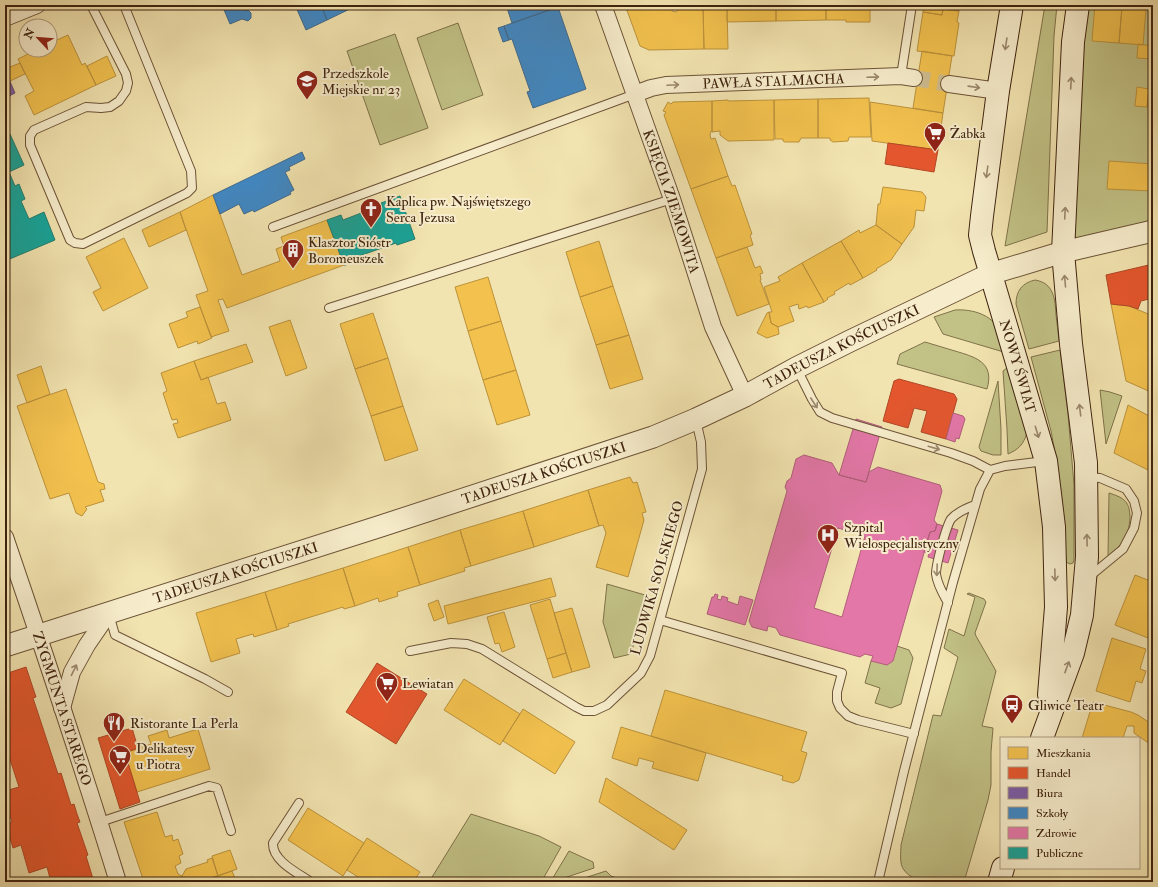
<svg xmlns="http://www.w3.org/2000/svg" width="1158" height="887" font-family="'IM FELL Double Pica',serif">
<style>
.green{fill:#c2c286;stroke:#80724a}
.homes{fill:#f2c14e;stroke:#bc923b}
.shops{fill:#e4572e;stroke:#b24725}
.offices{fill:#7b5ea7;stroke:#694c79}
.schools{fill:#3f88c5;stroke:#3f6a8e}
.health{fill:#e377a8;stroke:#b25e7a;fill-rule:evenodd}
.public{fill:#17a398;stroke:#237d6f}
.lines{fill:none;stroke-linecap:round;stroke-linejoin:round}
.minor-tunnel{stroke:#cebd90;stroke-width:16;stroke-dasharray:16 8;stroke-linecap:butt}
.service-casing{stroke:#6c5337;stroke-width:10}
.minor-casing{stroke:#6c5337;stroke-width:18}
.tertiary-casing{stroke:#6c5337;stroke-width:23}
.secondary-casing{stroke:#3f230f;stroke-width:24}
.service{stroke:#f7edcc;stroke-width:8}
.minor{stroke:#f7edcc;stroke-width:16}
.tertiary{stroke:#f7edcc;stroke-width:21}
.secondary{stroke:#f7edcc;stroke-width:22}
.oneway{stroke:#9b886e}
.labels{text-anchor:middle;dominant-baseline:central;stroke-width:4;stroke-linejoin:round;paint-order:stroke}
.poi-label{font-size:14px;fill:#3f230f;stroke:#f7edcc;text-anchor:start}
.street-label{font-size:14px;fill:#3f230f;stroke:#f7edcc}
</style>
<rect width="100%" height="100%" fill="#f2e4b0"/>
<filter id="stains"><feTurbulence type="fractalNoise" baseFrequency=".005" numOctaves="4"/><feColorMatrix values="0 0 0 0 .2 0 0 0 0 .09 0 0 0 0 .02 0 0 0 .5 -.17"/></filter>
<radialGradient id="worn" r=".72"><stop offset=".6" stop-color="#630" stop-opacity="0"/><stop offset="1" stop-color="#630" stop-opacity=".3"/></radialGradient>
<path class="green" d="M1045 5H1057L1054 36 1047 232 1005 246Z
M1079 5H1153V231L1063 252Z
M458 23 483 95 442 110 417 38Z
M395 34 428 128 380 145 347 51Z
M1035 280C1054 283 1055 299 1056 315 1057 323 1058 332 1059 341L1029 349 1016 304C1016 291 1022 283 1035 280Z
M955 310C969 309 989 313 997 327 1002 334 1004 345 1007 353L943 334 934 317Z
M925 342C935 345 945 348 955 351 975 357 995 362 987 389L897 364 900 354Z
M1060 350 1068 414 1074 485V560L1073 563 1070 564 1066 562 1062 501 1056 458 1051 431 1031 357Z
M1011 365 1027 433C1023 445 1019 449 1008 454L1007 429 1003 371Z
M998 381 1001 429V455H993L981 451 979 447Z
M1100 390 1110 392 1122 396 1106 444Z
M1109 493C1125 498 1130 502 1130 519 1129 527 1128 534 1124 540 1120 546 1114 551 1108 556Z
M607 584 645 595 646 599 631 654 614 658 603 622Z
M969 593 984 599 986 602 975 633 976 636 996 671 982 726 993 728 991 752V785L988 800 964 882C947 882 915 886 904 870 899 864 901 853 901 845L933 715 941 716 958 657 944 648 949 629 964 636 975 597 967 594Z
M897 646 909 650 913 658 901 704 891 708 875 703 880 688 865 683 871 661Z
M471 814 539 836 561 847 543 879 541 882H429Z
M569 851 593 862 594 868 552 882 551 881Z
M606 871 611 876 617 878 619 882H572Z"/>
<path class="homes" d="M625 5H676L675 8 672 9V11L676 12 680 7 703 6 704 49 649 50 640 46Z
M703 5H727L728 49H704Z
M727 5H776V21L727 22Z
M776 5H826V20L776 21Z
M826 5H870V22H846V20H826Z
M924 5H960L959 11 943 9 942 15 923 12Z
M1095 5H1122L1119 43 1092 41Z
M1122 8 1146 9 1143 45 1119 43Z
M943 9 959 11 957 22 959 23 954 56 917 51 923 12 942 15Z
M68 35 82 65 85 63 96 85 34 115 25 96 34 91 18 59 36 50H50V43Z
M1138 44 1153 46V59L1137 58Z
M922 51 952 56 943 113 913 108Z
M107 56 116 76 96 85 87 66Z
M20 63 25 74 10 81 5 69Z
M1137 87 1149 89 1147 107 1135 106Z
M1149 89H1153V108L1147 107Z
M869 98 871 137H849L848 141 833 142 830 140V138H818V99Z
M818 99V138H801L799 142H785L783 141V139H775L774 100Z
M728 100V101L774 100V140L728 141 720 135V131L712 132V101Z
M712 101V132L711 131 710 135 711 139 715 138 728 176 691 189 664 115 666 112 663 111 668 102 671 104 673 102Z
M870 102 943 113 938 150 872 141Z
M1109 161 1153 164V191L1107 189Z
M728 176 732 186 735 185 752 234 750 235 753 245 716 258 691 189Z
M883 187 922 192 926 197 924 211 916 210 914 227 902 244 876 225 878 204H880Z
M213 195 242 275 280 261 276 249 284 246 281 237 327 220 344 265 227 308 223 299 218 300 229 331 211 337 196 295 208 291 180 212Z
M180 212 186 230 149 247 142 230Z
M876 225 902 244 891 260 876 269 877 270 863 278 841 241 859 230 860 233Z
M124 238 148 288 103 311 93 292 101 288 86 257Z
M599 241 613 286 580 297 566 252Z
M841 241 863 278 850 285 849 283 834 292 835 294 827 298 828 299 824 302 802 263Z
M747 247 755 268 760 266 763 273 760 274 761 280H760L769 304 737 316 716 258Z
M802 263 824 302 808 308 807 306 799 309 798 304 789 307 794 321 778 327 771 323 769 312H772L764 287 780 281 778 277Z
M488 277 501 321 468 331 455 287Z
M613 286 629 335 596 345 580 297Z
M1111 304 1129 306 1153 316V320L1150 325 1153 339V393L1126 381Z
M200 307 212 338 198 344 197 341 178 348 169 324 188 317 186 312Z
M769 312 771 323 778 327 779 334 767 338 757 333 767 313Z
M373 313 388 358 355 369 340 324Z
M290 320 307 368 286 376 269 327Z
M501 321 516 370 483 380 468 331Z
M629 335 643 379 610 389 596 345Z
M246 344 253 362 201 380 194 361Z
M388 358 403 406 371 416 355 369Z
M194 361 201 380 208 377 217 404 225 402 231 420 178 438 173 424 178 423 177 419 172 420 163 393 167 391 161 373Z
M41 366 50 394 27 403 17 375Z
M516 370 530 415 497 425 483 380Z
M66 389 98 482 104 484 105 489 100 490 104 501 85 507 87 509 82 516 76 513 69 493 50 499 17 406Z
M1128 405 1153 418 1152 472 1114 453Z
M403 406 418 450 385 461 371 416Z
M630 477 633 483 637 482 646 512 642 513 644 520 628 577 596 567 606 533 603 525 599 526 588 490Z
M588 490 599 526 534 547 523 511Z
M523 511 534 547 471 566 460 530Z
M460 530 471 566 464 568 465 571 420 585 408 547Z
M408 547 420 585 397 592 398 596 379 602 378 598 355 606 343 568Z
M343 568 355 606 344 609 343 607 288 624 289 626 277 630 265 592Z
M1135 575 1153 582V625L1148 638 1115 625Z
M551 578 556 596 448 624 444 606Z
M265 592 277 630 254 637 253 634 236 639 240 653 211 662 196 613Z
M550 599 566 653 547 659 530 605Z
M438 600 444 617 434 621 428 604Z
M572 608 590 667 572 672 554 613Z
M504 612 515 647 502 652 499 643 495 644 487 617Z
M1112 638 1146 649 1140 669 1146 671 1142 683 1136 681 1130 702 1096 691Z
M566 653 572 672 553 678 547 659Z
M464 679 520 714 500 745 444 710Z
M665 690 807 732 801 751 807 753 799 780 793 783 782 780 783 776 651 736Z
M1093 702 1131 712 1138 715 1153 725V746L1134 733V726H1127L1123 738H1082Z
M523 709 575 742 555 774 503 741Z
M621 727 706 753 698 781 652 768 654 762 639 758 637 766 612 758Z
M198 729 210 769 137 792 125 753 151 744 148 736 167 730 169 738Z
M606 778 687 830 674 850 599 802Z
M308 808 364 843 343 876 288 840Z
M157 812 165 837 172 835 173 841 178 839 183 854 179 856 181 863 175 866 178 874 182 876 184 882H144L124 822Z
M367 838 420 872 413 882H366L347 870Z
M230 850 237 869 218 876 212 856Z
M212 858 218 876 198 882H184L182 876 186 869 208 862 207 860Z
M232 871 235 878 238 877 240 881 198 882Z
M253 877 255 882H238L240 881Z"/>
<path class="shops" d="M888 143 938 150 934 172 885 164Z
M1153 264V298L1141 301 1138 309 1129 306 1111 304 1106 275Z
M899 379 954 394 957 399 946 439 921 432 927 411 914 408 908 428 883 421 894 381Z
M377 663 427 694 396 744 346 712Z
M26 667 36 697 33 698 58 774 61 773 71 805 74 804 77 814 80 822 77 823 88 855 86 856 94 882H51L47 867 29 873 21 845 13 848 6 824 12 822 5 800V791L19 787 5 744V674Z
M132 728 138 748 125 753 140 802 120 809 98 738Z"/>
<path class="offices" d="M5 70 15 93 5 98Z"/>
<path class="schools" d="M222 5H242L245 11 248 10 251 13V18L248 21 242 19 230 24Z
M295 5H321L327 20 306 30Z
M321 5H358L327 20Z
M384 5H411L405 8 398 9 391 8Z
M506 5H561V6L512 23Z
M558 7 586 89 533 108 527 92 530 91 512 39 509 40 504 26Z
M504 26 509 40 503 42 498 28Z
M302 152 305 159 289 167 290 170 285 172 294 190 290 192 291 194 254 212 253 210 244 214 239 204 220 214 213 195Z"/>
<path class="health" d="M953 413 963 416 965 419 959 439 956 438 955 442 946 439Z
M856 419 882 427 866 482 839 475Z
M804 455 832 463 839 475 866 482 869 472 878 467 940 485 942 491 934 520 937 524 935 531 930 532 893 661 887 665 871 661 873 656 865 654 860 657 780 635 776 628 768 626 767 631 752 627 749 621 787 491 785 487 787 481 791 478 796 459ZM838 528 865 536 842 617 814 608Z
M937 524 958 530 948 563 928 557 929 553 924 552 930 532 935 531Z
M715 594 718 595 717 599 721 600 722 596 728 598 727 601 738 605 740 596 753 600 745 625 707 614 712 597H714Z"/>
<path class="public" d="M10 134 24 165 9 172 15 186 19 184 25 199 21 201 29 219 44 212 55 240 5 261V137Z
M400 196 415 239 397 245 396 243 345 261 346 265H344L327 220 341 215 343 220 382 205 381 203Z"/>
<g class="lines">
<path class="minor-tunnel" d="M914 78 949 84"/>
<g class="service-casing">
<path id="service" d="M91 5 126 74 128 83 126 91 119 101 110 107 101 108 86 107 34 130 30 136V145L70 240 75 243 83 244 187 193 192 188 191 171 124 5
M901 76 912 5
M273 227 635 94
M329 308 672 199
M797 369 812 399 820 412 832 418 951 453 973 461 990 470
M1088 477 1100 478 1126 489 1134 501 1137 513 1134 528 1123 549 1089 577
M948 603C943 594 937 584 936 574 936 564 946 527 951 519 957 512 967 508 975 505
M109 614 115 635 205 679 228 692
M660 620 842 673 837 692V701L840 708 848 716 858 720 914 734
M410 651 451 643 467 644 482 649 576 707 584 711H594L607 705 641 673 650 656 702 469 701 442 696 420
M299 803 273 843C272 861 298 873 311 882
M100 822 209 786 217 788 231 831
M878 882 904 771 953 582 980 489 990 470 1005 466 1045 461"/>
</g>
<g class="minor-casing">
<g id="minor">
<path id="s1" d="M603 5 672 199 713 327 745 396"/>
<path d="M5 18 37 5"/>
<path d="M949 84 998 91"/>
<path id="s2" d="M635 94 651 88 666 85 901 76 914 78"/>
<path id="s3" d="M5 537C44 651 82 766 118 882"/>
<path d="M62 708 72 672 87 645 109 613"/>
</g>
</g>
<g class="tertiary-casing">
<g id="tertiary">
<path id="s4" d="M5 646 381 526 653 437 696 419 745 396 796 368 850 341 990 274 1063 252 1153 231"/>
</g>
</g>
<g class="secondary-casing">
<g id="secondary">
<path id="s5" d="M1012 5 998 91 982 216 980 235 984 251 1046 461 1054 527 1056 607 1049 695"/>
<path d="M1042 738 1073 653 1082 615 1087 557 1086 463 1071 344 1063 252 1073 42 1078 5"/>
<path d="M999 882 1003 868"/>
</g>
</g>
<use href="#service" class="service"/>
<use href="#minor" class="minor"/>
<use href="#tertiary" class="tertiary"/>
<use href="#secondary" class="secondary"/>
</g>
<defs><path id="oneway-shaft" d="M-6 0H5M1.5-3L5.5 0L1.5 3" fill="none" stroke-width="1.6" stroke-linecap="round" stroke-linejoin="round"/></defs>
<g class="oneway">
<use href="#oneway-shaft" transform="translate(1006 44) rotate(99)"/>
<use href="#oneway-shaft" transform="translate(873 77) rotate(-2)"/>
<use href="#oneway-shaft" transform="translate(1071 83) rotate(-87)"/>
<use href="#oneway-shaft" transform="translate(673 85) rotate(-3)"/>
<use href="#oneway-shaft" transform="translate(974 87) rotate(8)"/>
<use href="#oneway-shaft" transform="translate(987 172) rotate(98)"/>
<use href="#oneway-shaft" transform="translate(1065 213) rotate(-87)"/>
<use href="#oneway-shaft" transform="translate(1065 281) rotate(-95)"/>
<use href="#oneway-shaft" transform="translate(814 403) rotate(57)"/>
<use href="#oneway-shaft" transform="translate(1080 410) rotate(-97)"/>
<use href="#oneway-shaft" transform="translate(1037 432) rotate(73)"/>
<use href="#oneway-shaft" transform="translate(934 448) rotate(16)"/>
<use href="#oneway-shaft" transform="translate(1087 540) rotate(-91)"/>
<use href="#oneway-shaft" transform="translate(937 570) rotate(92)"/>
<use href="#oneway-shaft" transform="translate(1055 575) rotate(88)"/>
<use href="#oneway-shaft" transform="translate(1067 667) rotate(-70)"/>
<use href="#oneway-shaft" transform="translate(74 670) rotate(-64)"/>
</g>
<defs>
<g id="school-pin" transform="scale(1.15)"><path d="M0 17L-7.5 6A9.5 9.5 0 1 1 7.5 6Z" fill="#8f2418" stroke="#f7edcc"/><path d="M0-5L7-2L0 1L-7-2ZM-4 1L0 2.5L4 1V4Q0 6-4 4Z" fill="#fff"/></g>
<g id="supermarket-pin" transform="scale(1.15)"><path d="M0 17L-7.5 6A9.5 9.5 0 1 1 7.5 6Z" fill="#8f2418" stroke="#f7edcc"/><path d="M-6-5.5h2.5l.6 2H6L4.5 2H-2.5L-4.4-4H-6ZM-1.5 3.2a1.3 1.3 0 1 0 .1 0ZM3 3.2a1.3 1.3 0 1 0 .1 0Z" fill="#fff"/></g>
<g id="church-pin" transform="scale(1.15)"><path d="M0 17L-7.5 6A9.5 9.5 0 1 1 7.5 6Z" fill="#8f2418" stroke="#f7edcc"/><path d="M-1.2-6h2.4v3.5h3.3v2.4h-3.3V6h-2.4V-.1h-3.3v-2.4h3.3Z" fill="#fff"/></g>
<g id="building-pin" transform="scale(1.15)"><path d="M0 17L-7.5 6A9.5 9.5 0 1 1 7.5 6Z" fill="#8f2418" stroke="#f7edcc"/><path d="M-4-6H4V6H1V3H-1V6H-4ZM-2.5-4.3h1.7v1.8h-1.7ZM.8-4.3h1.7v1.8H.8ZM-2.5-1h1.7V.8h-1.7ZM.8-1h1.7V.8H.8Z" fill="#fff"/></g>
<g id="hospital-pin" transform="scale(1.15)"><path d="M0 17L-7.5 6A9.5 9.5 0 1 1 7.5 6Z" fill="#8f2418" stroke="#f7edcc"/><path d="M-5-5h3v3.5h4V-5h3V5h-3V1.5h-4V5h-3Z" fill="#fff"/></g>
<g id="bus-pin" transform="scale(1.15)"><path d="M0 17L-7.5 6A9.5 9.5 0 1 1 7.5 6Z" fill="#8f2418" stroke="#f7edcc"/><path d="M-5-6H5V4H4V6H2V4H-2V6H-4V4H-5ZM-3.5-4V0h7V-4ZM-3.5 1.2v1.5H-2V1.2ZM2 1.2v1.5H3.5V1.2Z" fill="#fff"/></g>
<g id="restaurant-pin" transform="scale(1.15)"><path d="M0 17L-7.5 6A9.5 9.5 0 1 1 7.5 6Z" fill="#8f2418" stroke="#f7edcc"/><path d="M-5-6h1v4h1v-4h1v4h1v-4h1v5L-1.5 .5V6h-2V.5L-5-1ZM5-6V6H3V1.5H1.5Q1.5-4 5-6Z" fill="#fff"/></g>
</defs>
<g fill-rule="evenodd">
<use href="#school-pin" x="307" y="81"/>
<use href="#supermarket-pin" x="935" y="133"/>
<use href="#church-pin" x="371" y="209"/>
<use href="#building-pin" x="293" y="250"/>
<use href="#hospital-pin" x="828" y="535"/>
<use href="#supermarket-pin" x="387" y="683"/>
<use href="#bus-pin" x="1012" y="705"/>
<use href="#restaurant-pin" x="114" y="723"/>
<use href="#supermarket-pin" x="120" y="756"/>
</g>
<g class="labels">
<g class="poi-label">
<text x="322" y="73">Przedszkole<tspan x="322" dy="16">Miejskie nr 23</tspan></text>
<text x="950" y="133">Żabka</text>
<text x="386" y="201">Kaplica pw. Najświętszego<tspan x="386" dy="16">Serca Jezusa</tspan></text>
<text x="308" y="242">Klasztor Sióstr<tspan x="308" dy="16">Boromeuszek</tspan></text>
<text x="844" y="527">Szpital<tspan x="844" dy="16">Wielospecjalistyczny</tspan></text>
<text x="402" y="683">Lewiatan</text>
<text x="1028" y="705">Gliwice Teatr</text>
<text x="130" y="723">Ristorante La Perla</text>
<text x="136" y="748">Delikatesy<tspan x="136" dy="16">u Piotra</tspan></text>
</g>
<g class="street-label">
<text stroke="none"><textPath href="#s2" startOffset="140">PAWŁA STALMACHA</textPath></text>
<text stroke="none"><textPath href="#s1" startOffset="208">KSIĘCIA ZIEMOWITA</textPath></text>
<text stroke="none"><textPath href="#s4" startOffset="890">TADEUSZA KOŚCIUSZKI</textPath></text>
<text stroke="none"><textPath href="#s5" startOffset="369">NOWY ŚWIAT</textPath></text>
<text stroke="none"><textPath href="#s4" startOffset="566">TADEUSZA KOŚCIUSZKI</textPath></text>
<text stroke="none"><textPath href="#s4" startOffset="242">TADEUSZA KOŚCIUSZKI</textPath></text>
<text transform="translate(657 578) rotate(-74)">LUDWIKA SOLSKIEGO</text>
<text stroke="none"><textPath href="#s3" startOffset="181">ZYGMUNTA STAREGO</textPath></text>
</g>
</g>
<rect width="1158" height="887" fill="none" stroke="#f2e4b0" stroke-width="20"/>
<rect x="6" y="6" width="1146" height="875" fill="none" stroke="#3f230f" stroke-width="2"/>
<rect x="10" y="10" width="1138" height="867" fill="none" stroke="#3f230f"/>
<rect x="1000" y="737" width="140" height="132" fill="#f7edcc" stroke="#ad9c80"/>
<rect x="1008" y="747" width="20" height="12" fill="#f2c14e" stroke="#ad9c80"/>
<text x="1036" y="757" font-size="12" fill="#3f230f">Mieszkania</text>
<rect x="1008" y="767" width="20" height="12" fill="#e4572e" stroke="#ad9c80"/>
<text x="1036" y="777" font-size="12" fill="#3f230f">Handel</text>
<rect x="1008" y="787" width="20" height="12" fill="#7b5ea7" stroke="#ad9c80"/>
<text x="1036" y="797" font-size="12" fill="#3f230f">Biura</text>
<rect x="1008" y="807" width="20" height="12" fill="#3f88c5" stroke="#ad9c80"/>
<text x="1036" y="817" font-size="12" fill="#3f230f">Szkoły</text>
<rect x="1008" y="827" width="20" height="12" fill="#e377a8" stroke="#ad9c80"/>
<text x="1036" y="837" font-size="12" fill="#3f230f">Zdrowie</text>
<rect x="1008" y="847" width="20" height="12" fill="#17a398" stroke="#ad9c80"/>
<text x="1036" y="857" font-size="12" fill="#3f230f">Publiczne</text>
<g transform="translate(38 38) rotate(296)"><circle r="19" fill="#f7edcc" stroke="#ad9c80"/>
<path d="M0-3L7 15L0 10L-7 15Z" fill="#8f2418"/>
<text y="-6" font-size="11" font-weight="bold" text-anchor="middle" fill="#3f230f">N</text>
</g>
<rect width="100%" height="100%" filter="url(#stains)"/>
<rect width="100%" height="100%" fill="url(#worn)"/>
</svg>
